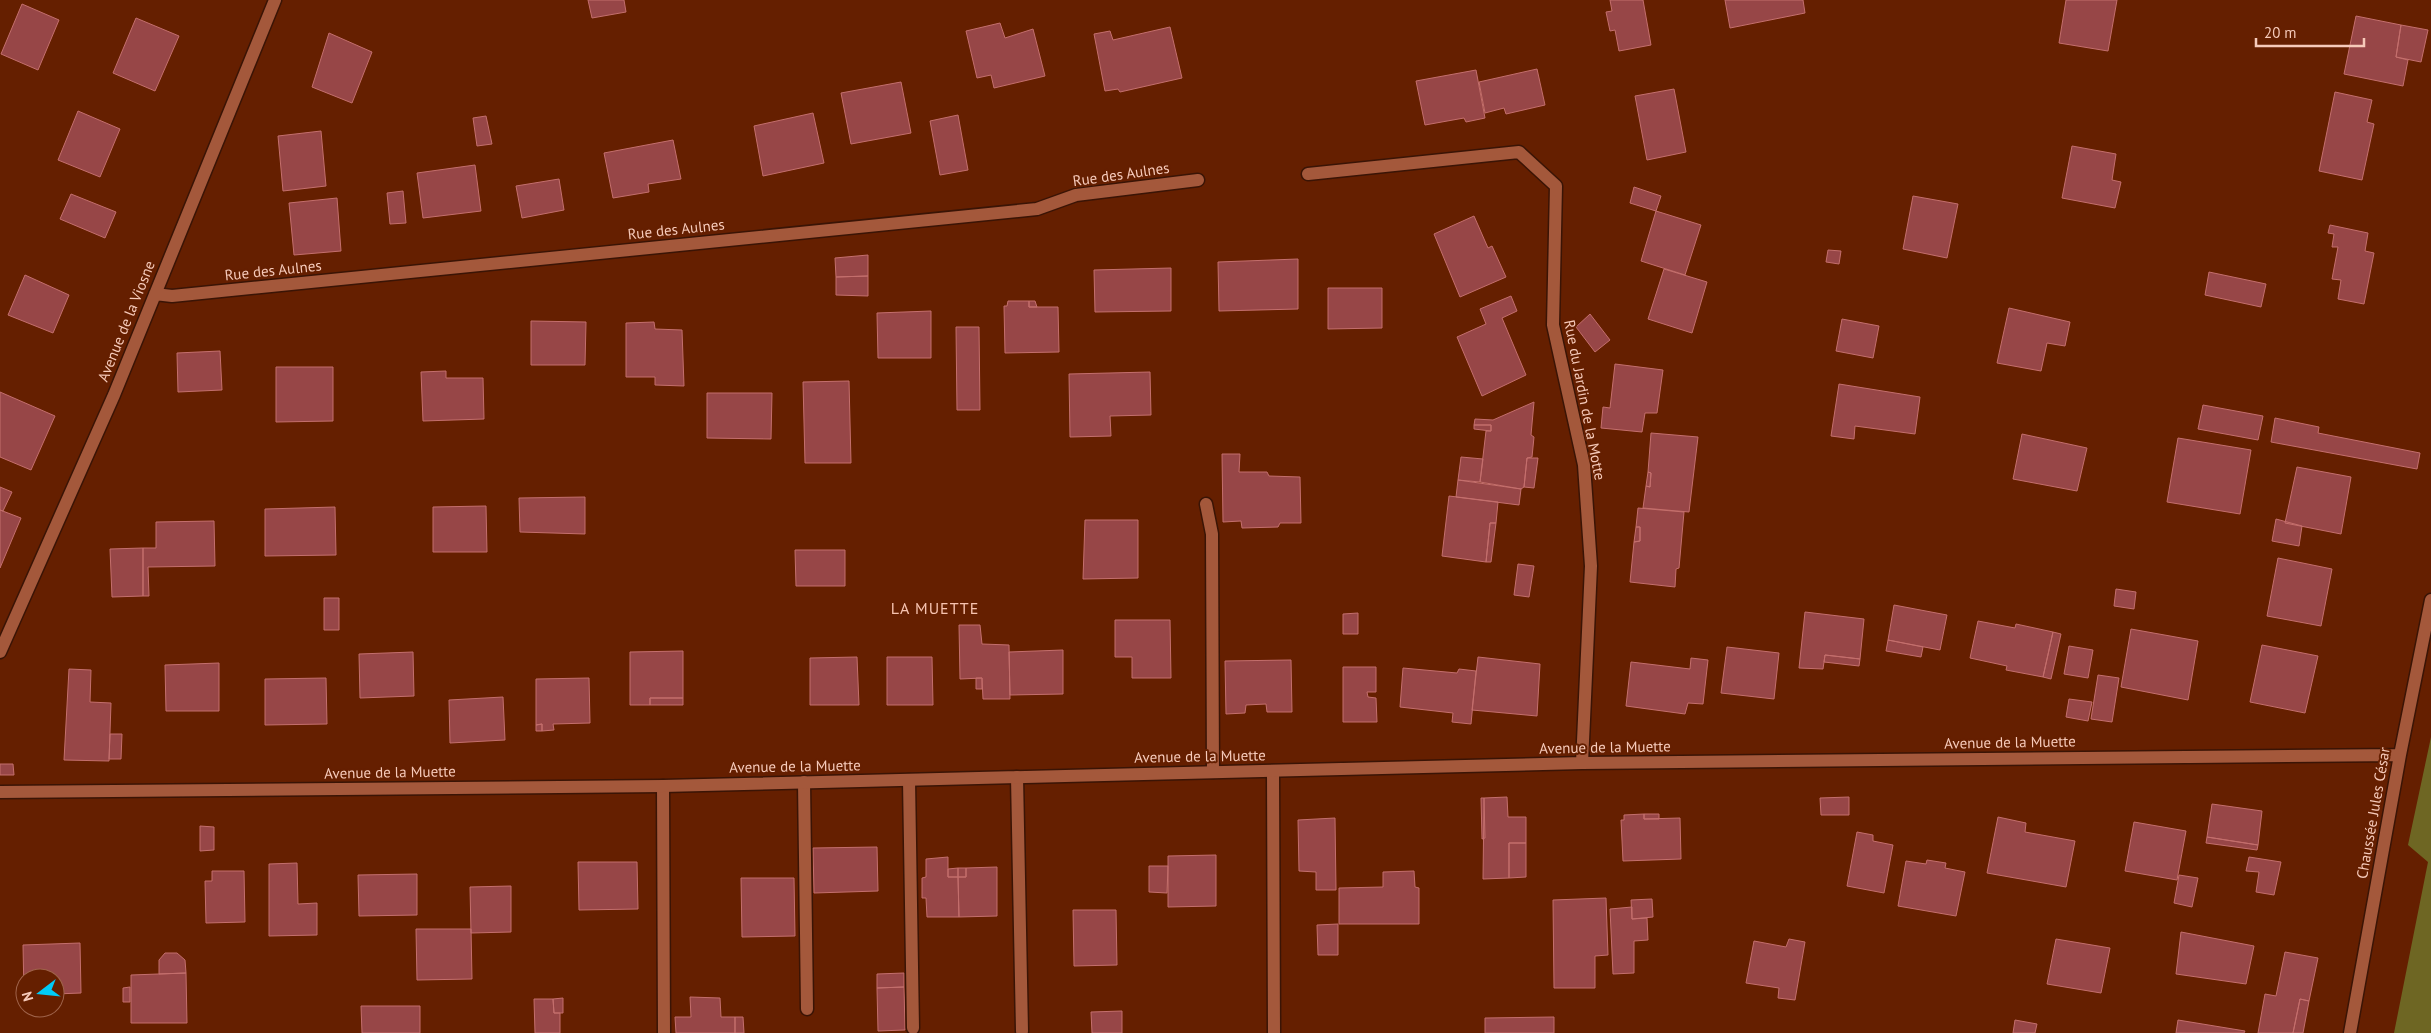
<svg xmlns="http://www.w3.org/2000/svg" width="2431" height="1033" font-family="'PT Sans',sans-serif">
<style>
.forest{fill:#6e6623}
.building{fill:#974647;stroke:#c46f6d}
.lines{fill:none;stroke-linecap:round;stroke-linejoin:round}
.lane-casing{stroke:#3a1405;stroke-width:15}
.street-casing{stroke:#3a1405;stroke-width:15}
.lane{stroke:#a4583b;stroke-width:12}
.street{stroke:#a4583b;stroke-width:12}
.labels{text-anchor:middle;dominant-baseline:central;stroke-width:4;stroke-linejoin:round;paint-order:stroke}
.street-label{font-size:15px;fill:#f6caba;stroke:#651f00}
.neighbourhood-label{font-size:16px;letter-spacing:1px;fill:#f7c3b0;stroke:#651f00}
</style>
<rect width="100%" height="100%" fill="#651f00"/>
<path class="forest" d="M2431 737V1033H2394L2428 862 2408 845Z"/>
<path class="building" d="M588 0H624L626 12 592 18Z
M1610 0H1643L1651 45 1619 51 1615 30 1610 31 1606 12 1612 11Z
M1725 0H1803L1805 13 1730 28Z
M2066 0H2117L2108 51 2059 43Z
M22 4 59 20 38 70 1 54Z
M2356 16 2401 25 2396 57 2408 60 2403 86 2344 74Z
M136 18 179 36 155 91 113 73Z
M1000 23 1005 38 1033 29 1045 76 994 88 991 75 977 78 966 31Z
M2401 25 2428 30 2421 62 2396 57Z
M1170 27 1182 78 1120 92 1118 89 1105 91 1094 34 1110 31 1113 40Z
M329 33 372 52 352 103 312 87Z
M1537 69 1545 105 1506 114 1504 108 1485 113 1479 82Z
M1476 70 1485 118 1466 122 1464 118 1425 125 1416 81Z
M901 82 911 133 851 144 841 93Z
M1674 89 1686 152 1647 160 1635 96Z
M2335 92 2372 100 2367 122 2374 124 2362 180 2319 171Z
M78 111 120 129 100 177 58 160Z
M813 113 824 163 763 176 754 126Z
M958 115 968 170 940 175 930 121Z
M486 116 492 144 477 146 473 118Z
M321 131 326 186 283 191 278 136Z
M673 140 681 179 648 184 649 192 613 198 604 153Z
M2072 146 2116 154 2112 180 2121 182 2115 208 2062 198Z
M475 165 481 211 423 218 417 173Z
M559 179 564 210 522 218 516 186Z
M1634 187 1661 196 1656 211 1630 203Z
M403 191 406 223 390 224 387 193Z
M71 194 116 212 105 238 60 219Z
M1913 196 1958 204 1947 258 1903 249Z
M337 198 341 251 294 255 289 203Z
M1656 211 1701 225 1685 275 1641 261Z
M1474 216 1488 248 1492 246 1506 277 1460 297 1434 234Z
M2330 225 2368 233 2365 251 2374 253 2364 304 2338 299 2341 280 2332 279 2338 247H2332L2334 234 2328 233Z
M1828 250 1841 251 1839 264 1826 262Z
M868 255V276L836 277 835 258Z
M1298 259V309L1219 311 1218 262Z
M1171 268V311L1095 312 1094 270Z
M1664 269 1707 282 1692 333 1648 319Z
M2209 272 2266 284 2261 307 2205 295Z
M25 275 69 295 53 333 8 315Z
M868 276V296L836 295V277Z
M1328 288H1382V328L1328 329Z
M1511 296 1517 311 1502 318 1526 375 1482 396 1457 337 1486 324 1480 309Z
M1008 301H1029V307H1058L1059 352 1005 353 1004 306H1007Z
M1029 301H1035L1037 307H1029Z
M2009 308 2070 322 2065 346 2047 343 2041 371 1997 363Z
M931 311V358H878L877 313Z
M1590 314 1610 340 1595 352 1576 327Z
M1842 319 1879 326 1873 358 1836 351Z
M531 321 586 322 585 365H531Z
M654 322 655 329 682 330 684 386 655 385V377H626V323Z
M956 327H979L980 410H957Z
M220 351 222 390 178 392 177 353Z
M1615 364 1663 370 1657 413H1645L1642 432 1601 428 1603 407 1610 408Z
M276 367H333V421L276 422Z
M446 371V378H483L484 419 423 421 421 372Z
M1150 372 1151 415 1110 416 1111 436 1070 437 1069 374Z
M849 381 851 463H805L803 382Z
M1839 384 1920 397 1915 434 1855 426 1854 439 1831 436Z
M0 392 55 416 31 470 0 457Z
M707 393H772L771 439 707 438Z
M1534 402 1531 435 1534 437 1532 457 1527 458 1524 487 1521 489 1480 482 1486 431H1491V425H1474L1475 419 1493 420Z
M2203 405 2263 416 2258 440 2198 429Z
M2275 418 2319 427 2318 433 2420 453 2417 469 2271 442Z
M1474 425H1491V431L1474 429Z
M1651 433 1698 437 1689 512 1643 508 1646 486 1650 487 1651 473 1648 472Z
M2022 434 2087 448 2077 491 2013 479Z
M2178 438 2251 450 2240 514 2167 502Z
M1222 454H1240L1239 472H1267L1269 476 1300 477 1301 523H1280L1278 527 1242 528 1241 521 1223 522Z
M1461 457 1483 459 1480 482 1458 480Z
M1527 458H1538L1534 488 1524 487Z
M2297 467 2351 477 2341 534 2285 523Z
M1648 472 1651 473 1650 487 1646 486Z
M1458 480 1521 489 1519 505 1456 497Z
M0 487 12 492 3 511 0 510Z
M1449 496 1498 502 1496 523H1490L1486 562 1442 556Z
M585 497V534L520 532 519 498Z
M486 506 487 552H433V507Z
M335 507 336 555 265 556V509Z
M1638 508 1684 512 1679 568 1676 569 1675 587 1630 582 1634 542 1640 541V527H1636Z
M0 510 21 518 0 568Z
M2276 519 2302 526 2299 546 2272 541Z
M1085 520H1138V578L1083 579Z
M214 521 215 566 148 567 149 596H143V548H156V522Z
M1490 523H1496L1491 562H1486Z
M1636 527H1640V541L1634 542Z
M143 548V596L112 597 110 549Z
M795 550H845V586H796Z
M2278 558 2332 569 2321 626 2267 616Z
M1518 564 1534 566 1529 597 1514 595Z
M2116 589 2136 592 2134 609 2114 606Z
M324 598H339V630H324Z
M1894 605 1947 615 1940 650 1888 640Z
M1805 612 1864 619 1860 659 1825 655 1823 669 1799 668Z
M1358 613V634H1343V614Z
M1115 620H1170L1171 678H1132V657H1115Z
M1978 621 2015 628 2016 624 2053 632 2043 677 2006 670 2007 666 1970 658Z
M959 625H980L982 644 1009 645 1010 699H983L982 678 960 679Z
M2131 629 2198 641 2188 700 2121 687Z
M2053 632 2061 634 2051 679 2043 677Z
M1888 640 1923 647 1921 657 1886 651Z
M2262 645 2318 656 2305 713 2250 702Z
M2069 646 2093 650 2088 678 2064 674Z
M1727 647 1779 653 1774 699 1721 693Z
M1063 650V694L1010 695 1009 652Z
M683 651V698H650V705H630V652Z
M413 652 414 696 360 698 359 654Z
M1825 655 1860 659 1859 666 1824 662Z
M857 657 859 705H810V658Z
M887 657H932L933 705H887Z
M1478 657 1540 664 1537 716 1472 710Z
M1691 658 1708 660 1703 704 1688 703 1685 714 1626 706 1631 662 1690 669Z
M1291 660 1292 712H1267L1266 704 1246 705 1245 713 1226 714 1225 661Z
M219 663V711H166L165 665Z
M1343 667H1376V692H1367L1368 697 1376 698 1377 722H1343Z
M1403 668 1457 673 1459 669 1476 671 1471 724 1452 722 1453 713 1400 707Z
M69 669 91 670 90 702 111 703 109 761 64 760Z
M2098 675 2119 678 2112 722 2091 719Z
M326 678 327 724 265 725V679Z
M589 678 590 723 553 724 554 730 542 731V724L536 725V679Z
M976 678H982V689H976Z
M503 697 505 740 450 743 449 700Z
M650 698H683V705H650Z
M2069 699 2092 702 2088 721 2066 717Z
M542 724V731H536V725Z
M110 734H122L121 759H109Z
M0 764H13L14 775H0Z
M1507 797 1508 817H1526V843H1509V878L1483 879 1484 798Z
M1849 797V815H1821L1820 798Z
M1481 798H1484L1485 838 1482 839Z
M2212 804 2262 811 2258 845 2207 837Z
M1644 814V819L1680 818 1681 859 1623 861 1621 820H1624V815Z
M1644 814H1659V819H1644Z
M1998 817 2026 823 2025 832 2075 841 2066 887 1987 873Z
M1335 818 1336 890H1316V872L1299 871 1298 820Z
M2134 822 2186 831 2177 880 2125 871Z
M200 826 214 827V850L200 851Z
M1857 832 1873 835V841L1893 845 1884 893 1847 886Z
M2207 837 2258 845 2257 850 2206 843Z
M1509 843H1526V877L1509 878Z
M877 847 878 891 814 893 813 848Z
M1216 855V906L1168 907V856Z
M948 857V877H958L959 917H927L926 898H922V878L926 877V859Z
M2249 857 2281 862 2274 895 2256 892 2259 872 2246 871Z
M1927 860 1946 863 1945 868 1965 872 1956 916 1898 906 1906 861 1926 864Z
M578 862H637L638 909 579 910Z
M297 863 298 904 317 903V935L269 936V864Z
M1149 866H1168L1167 893 1149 892Z
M997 867V916L959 917 958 877H966V868Z
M958 868V877H948V869Z
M958 868H966V877H958Z
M212 871H244L245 922 206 923 205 881H212Z
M1414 871 1415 887 1419 888V924H1339V888L1383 887V872Z
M417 874V915L359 916 358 875Z
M2179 875 2198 878 2192 907 2174 903Z
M741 878H794L795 936 742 937Z
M511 886V932L471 933 470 887Z
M1606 898 1608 955 1595 956V988H1554L1553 900Z
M1652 899 1653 917 1632 919 1631 900Z
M1632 907V919L1647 918 1648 940 1634 941V973L1613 974 1610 909Z
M1073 910H1116L1117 965 1074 966Z
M1338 924V955H1318L1317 925Z
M416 929H471L472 979 417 980Z
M2181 932 2254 946 2246 984 2176 974Z
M1789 939 1805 942 1795 1000 1778 998 1779 988 1746 983 1754 941 1786 947Z
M2056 939 2110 948 2101 993 2047 984Z
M80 943 81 993 55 994V978H25L24 995 23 945Z
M2285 952 2318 958 2309 1001 2300 999 2293 1033H2258L2265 994 2276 996Z
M165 953H177L185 960 186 973 159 974V960Z
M186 973 187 1023H131V975Z
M904 973V987L877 988V974Z
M130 987V1002H123V988Z
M904 987 905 1030 878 1031 877 988Z
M690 997 720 998 721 1017H735V1033H676L675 1017H691Z
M563 998V1013H554L553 999Z
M534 999H553L554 1013H560V1033H535Z
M2300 999 2309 1001 2303 1033H2293Z
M361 1006H420V1033H362Z
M1122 1011V1033H1092L1091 1012Z
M735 1017H743L744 1033H735Z
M1554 1017V1033H1485V1018Z
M2015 1020 2037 1024 2035 1033H2013Z
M2178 1020 2245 1031 2244 1033H2176Z"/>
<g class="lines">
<g class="lane-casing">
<path id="lane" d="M1206 504 1212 534 1213 772
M1273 771 1274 1033
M1017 777 1022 1031
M909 780 913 1028
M804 782 807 1009
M663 786 664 1033"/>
</g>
<g class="street-casing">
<path id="street" d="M1308 174 1519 152 1556 186 1553 325 1584 465 1591 566 1582 763
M155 294 172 296 1037 209 1076 195 1198 180
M0 652 114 395 275 0
M0 792 663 786 1582 763 2400 755
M2350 1033 2400 755 2431 600"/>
</g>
<use href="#lane" class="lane"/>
<use href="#street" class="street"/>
</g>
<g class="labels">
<g class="street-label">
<text transform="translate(1121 174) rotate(-8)">Rue des Aulnes</text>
<text transform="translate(676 229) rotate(-6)">Rue des Aulnes</text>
<text transform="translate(273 270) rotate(-6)">Rue des Aulnes</text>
<text transform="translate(126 321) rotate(-68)">Avenue de la Viosne</text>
<text transform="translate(1585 400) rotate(79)">Rue du Jardin de la Motte</text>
<text transform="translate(2010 742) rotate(-1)">Avenue de la Muette</text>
<text transform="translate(1605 747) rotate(-1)">Avenue de la Muette</text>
<text transform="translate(1200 756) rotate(-1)">Avenue de la Muette</text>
<text transform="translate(795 766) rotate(-1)">Avenue de la Muette</text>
<text transform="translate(390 772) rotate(-1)">Avenue de la Muette</text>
<text transform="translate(2373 813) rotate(-80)">Chaussée Jules César</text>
</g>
<g class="neighbourhood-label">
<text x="935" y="608">LA MUETTE</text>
</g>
</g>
<g transform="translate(40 993) rotate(254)"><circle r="24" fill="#651f00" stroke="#9f634a"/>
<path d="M0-4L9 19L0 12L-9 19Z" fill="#00cbf8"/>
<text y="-8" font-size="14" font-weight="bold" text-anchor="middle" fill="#f6caba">N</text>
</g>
<path d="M2256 38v8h108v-8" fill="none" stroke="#f6caba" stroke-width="2.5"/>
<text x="2264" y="38" font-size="15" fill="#f6caba" stroke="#651f00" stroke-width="4" paint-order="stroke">20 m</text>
</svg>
